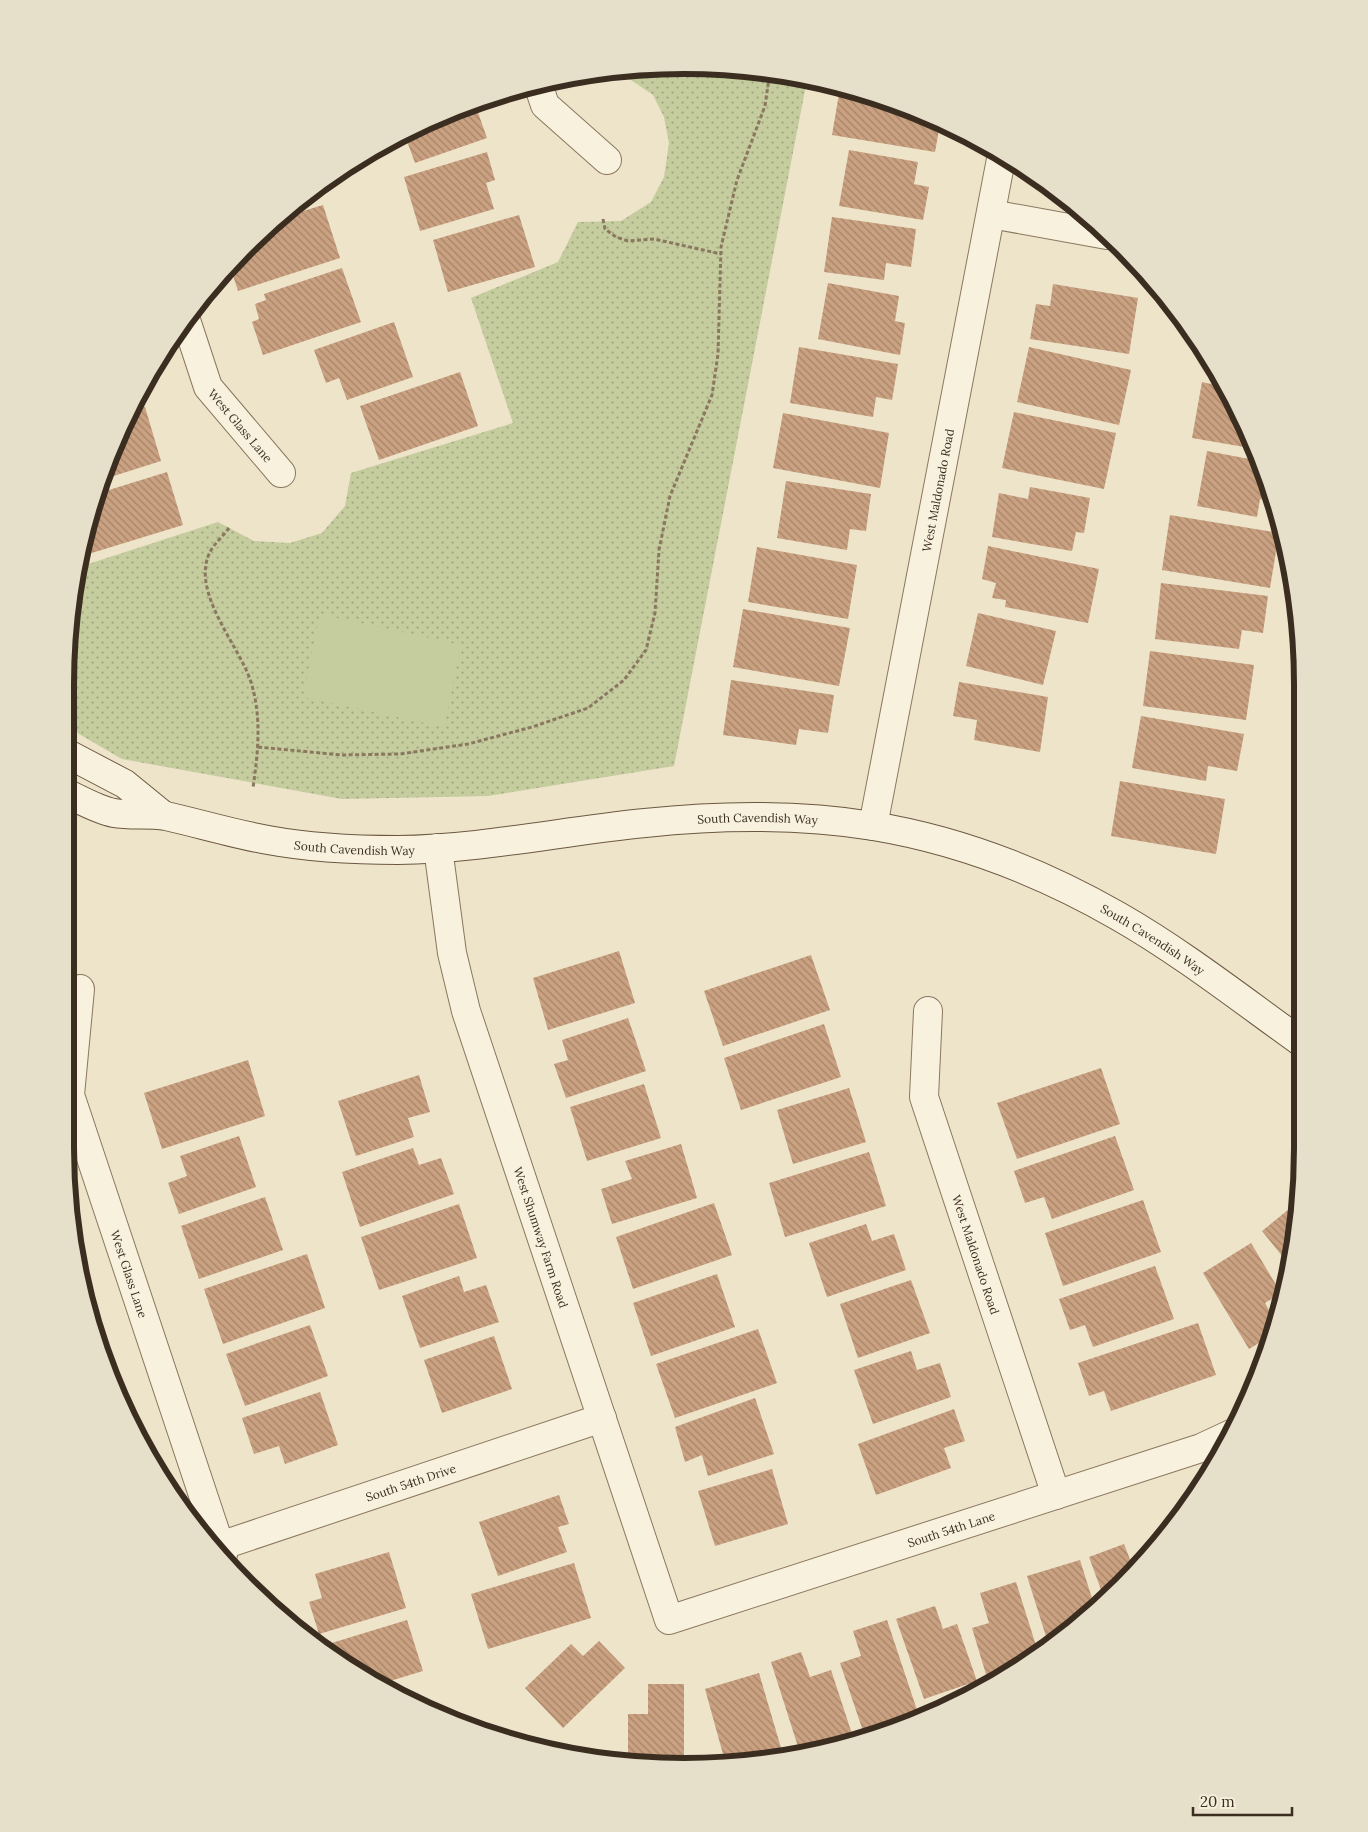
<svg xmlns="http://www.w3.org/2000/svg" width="1368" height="1832" font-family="Lora,serif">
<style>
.green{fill:url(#green-dots)}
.pitch{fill:#c5cc9e}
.building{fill:url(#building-back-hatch)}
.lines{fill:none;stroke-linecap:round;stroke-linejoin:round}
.street-casing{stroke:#8a775f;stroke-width:30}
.secondary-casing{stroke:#6c5842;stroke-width:30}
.path{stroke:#8a775f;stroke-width:3;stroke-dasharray:4 2.5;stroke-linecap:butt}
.street{stroke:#f8f1dd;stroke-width:28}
.secondary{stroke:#f8f1dd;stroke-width:28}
.labels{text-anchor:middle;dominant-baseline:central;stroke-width:4.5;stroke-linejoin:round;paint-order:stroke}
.street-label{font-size:12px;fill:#3b2e21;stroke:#f5eed9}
.rim{fill:none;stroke:#3b2e21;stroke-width:6}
</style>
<defs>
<pattern id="green-dots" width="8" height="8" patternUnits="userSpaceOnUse" patternTransform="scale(1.25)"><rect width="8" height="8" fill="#c5cc9e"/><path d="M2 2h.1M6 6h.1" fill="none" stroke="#a1a680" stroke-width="1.8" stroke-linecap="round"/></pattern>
<pattern id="building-back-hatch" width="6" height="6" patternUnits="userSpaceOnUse" patternTransform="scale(1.25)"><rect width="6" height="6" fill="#caa181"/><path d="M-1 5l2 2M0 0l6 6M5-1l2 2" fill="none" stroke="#a58469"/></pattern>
</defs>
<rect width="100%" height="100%" fill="#eee4ca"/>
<path class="green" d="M644 66 765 70 807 80 674 766 488 796 342 799 122 759 79 734 66 720V644L79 567 218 522 254 541 290 543 322 533 345 506 351 473 513 423 471 298 558 262 578 222 621 221 651 202 664 177 669 143 664 117 653 95 628 78 604 73Z"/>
<path class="pitch" d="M320 614 461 645 444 727 303 697Z"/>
<path class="building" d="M840 88 883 98 940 124 935 152 832 135Z
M475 104 487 138 415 163 404 133Z
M849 150 918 162 914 184 929 187 923 220 839 206Z
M487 152 495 180 486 183 494 209 420 231 404 177Z
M323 205 340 258 238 291 230 266 246 247 277 219Z
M519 215 535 267 448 292 433 240Z
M832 217 916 229 911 267 886 263 884 280 824 272Z
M342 268 361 322 263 355 252 322 259 319 255 304 266 300 264 294Z
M828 283 899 296 895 321 905 323 900 355 818 339Z
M1053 284 1138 298 1129 354 1030 339 1036 304 1050 306Z
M394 322 413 377 347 400 339 378 326 383 314 350Z
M799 347 898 364 892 400 876 397 873 417 790 403Z
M1029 347 1131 370 1119 425 1017 402Z
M460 372 478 426 379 460 360 406Z
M1202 382 1220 386 1256 449 1192 438Z
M145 407 161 461 101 480 112 447 131 411Z
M1014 412 1116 433 1104 489 1002 468Z
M783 413 889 433 880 488 773 468Z
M1207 451 1260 461 1270 501 1260 499 1257 517 1197 506Z
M167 472 183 525 82 556 86 524 96 494Z
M786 481 871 494 866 531 850 529 847 550 777 538Z
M1030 487 1090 498 1084 533 1076 532 1072 551 992 537 999 493 1028 499Z
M1170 515 1279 533 1270 588 1162 570Z
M988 546 1099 569 1088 623 1005 607 1006 600 992 598 996 583 982 579Z
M757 547 857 565 848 619 748 602Z
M1161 583 1268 596 1263 633 1242 630 1239 649 1155 639Z
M743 609 850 628 839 686 733 667Z
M978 613 1056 631 1043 685 966 666Z
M1150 651 1254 665 1246 720 1143 706Z
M731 680 834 695 828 733 799 729 796 745 723 735Z
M959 682 1048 697 1040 752 974 740 977 720 953 716Z
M1141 716 1244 734 1237 771 1208 766 1206 781 1132 768Z
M1120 781 1225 799 1216 854 1111 836Z
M619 951 635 1003 548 1030 533 978Z
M811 955 830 1010 723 1046 704 991Z
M628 1018 646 1071 566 1098 554 1064 568 1060 562 1040Z
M824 1024 841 1077 741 1110 724 1058Z
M248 1060 265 1116 162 1149 144 1093Z
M1101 1068 1120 1124 1017 1159 997 1103Z
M419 1075 430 1112 408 1118 414 1137 356 1156 338 1101Z
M644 1084 661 1138 587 1161 570 1107Z
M849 1088 866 1142 793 1164 777 1110Z
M239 1136 256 1187 179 1214 168 1183 187 1176 180 1156Z
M1115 1136 1134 1190 1052 1219 1044 1197 1025 1203 1014 1171Z
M681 1144 697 1198 612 1224 601 1189 632 1179 625 1161Z
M413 1148 419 1165 441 1158 454 1194 360 1227 342 1172Z
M869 1152 886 1206 785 1237 769 1183Z
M265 1197 283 1250 199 1279 181 1226Z
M1143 1200 1161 1252 1063 1286 1045 1233Z
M1299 1201 1287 1262 1262 1231Z
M714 1203 732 1255 633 1289 616 1237Z
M459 1204 477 1258 379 1290 361 1237Z
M866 1224 872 1241 894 1234 906 1270 827 1297 809 1243Z
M1251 1243 1281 1293 1265 1303 1275 1321 1272 1335 1249 1349 1203 1273Z
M307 1254 325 1308 223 1344 204 1289Z
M1155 1266 1174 1319 1093 1347 1085 1325 1070 1330 1059 1299Z
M717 1274 735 1327 651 1356 633 1303Z
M459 1276 464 1292 486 1285 499 1322 420 1348 402 1296Z
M911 1280 930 1333 858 1358 840 1304Z
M1198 1323 1216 1375 1111 1411 1104 1391 1089 1396 1078 1363Z
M310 1325 328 1376 245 1406 226 1354Z
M758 1329 777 1383 675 1418 656 1364Z
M494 1336 512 1389 442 1413 424 1360Z
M911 1351 917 1370 940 1363 951 1397 873 1424 854 1370Z
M320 1392 338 1445 285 1464 279 1446 254 1454 242 1418Z
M755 1398 774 1454 708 1476 702 1455 685 1462 675 1427Z
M954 1409 965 1441 944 1448 951 1468 876 1495 858 1444Z
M772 1469 788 1524 715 1546 698 1491Z
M559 1495 569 1524 558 1527 567 1552 498 1576 479 1522Z
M1124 1544 1133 1567 1141 1564 1104 1598 1089 1557Z
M389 1552 406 1608 319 1634 309 1602 322 1598 315 1574Z
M1080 1560 1095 1608 1061 1639 1049 1646 1027 1576Z
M574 1563 591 1618 488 1649 471 1594Z
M1016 1582 1038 1652 988 1681 972 1628 989 1623 980 1593Z
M935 1606 943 1629 957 1624 977 1681 924 1699 896 1619Z
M407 1620 423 1671 380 1684 367 1676 365 1672 362 1673 327 1651 325 1645Z
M887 1620 920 1719 865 1737 840 1663 861 1656 853 1631Z
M599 1641 625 1668 563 1728 525 1688 571 1644 583 1656Z
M801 1652 810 1677 831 1670 854 1740 801 1756 771 1662Z
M759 1673 784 1758 726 1765 705 1689Z
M648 1684H684V1763L628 1759V1714H648Z"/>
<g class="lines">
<g class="street-casing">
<g id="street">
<path d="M538 84 545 105 607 160"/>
<path d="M991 214 1107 235"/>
<path id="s1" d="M186 320 208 387 281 473"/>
<path id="s2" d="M873 826 1002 154"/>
<path id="s3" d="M438 848 452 953 466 1011 669 1620 1201 1448 1231 1434"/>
<path id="s4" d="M80 989 70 1095 223 1555"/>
<path id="s5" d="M928 1011 924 1097 1056 1495"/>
<path id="s6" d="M220 1546 602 1418"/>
</g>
</g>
<g class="secondary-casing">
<g id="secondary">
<path d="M66 753 125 784 163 815"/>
<path id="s7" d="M66 793C81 800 98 810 114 813 131 816 149 813 166 816 201 824 234 834 268 840 311 848 355 850 398 850 481 849 563 831 645 823 721 815 798 814 873 826 958 840 1043 873 1118 916 1181 952 1241 999 1301 1042"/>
</g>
</g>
<path class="path" d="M603 219 605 229 616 237 628 241 654 239 721 254
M229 528C223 536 214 544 210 552 190 592 239 645 251 682 262 718 258 752 253 788
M258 747 341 755 400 754 468 744 532 727 588 708 624 680 646 650 655 613 659 550 670 496 712 395 718 354 721 247 737 180 765 106 770 71"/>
<use href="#street" class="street"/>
<use href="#secondary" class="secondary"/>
</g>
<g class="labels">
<g class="street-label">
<text stroke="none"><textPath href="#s1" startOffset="121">West Glass Lane</textPath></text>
<text stroke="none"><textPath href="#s2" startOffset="342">West Maldonado Road</textPath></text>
<text stroke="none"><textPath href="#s7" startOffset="701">South Cavendish Way</textPath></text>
<text stroke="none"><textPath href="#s7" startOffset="296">South Cavendish Way</textPath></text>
<text stroke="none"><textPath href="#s7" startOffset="1121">South Cavendish Way</textPath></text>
<text stroke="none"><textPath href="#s3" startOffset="404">West Shumway Farm Road</textPath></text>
<text stroke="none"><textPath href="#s5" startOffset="252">West Maldonado Road</textPath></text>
<text stroke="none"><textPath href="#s4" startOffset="295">West Glass Lane</textPath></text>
<text stroke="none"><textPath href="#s6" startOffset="201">South 54th Drive</textPath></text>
<text stroke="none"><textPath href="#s3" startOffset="1104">South 54th Lane</textPath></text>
</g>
</g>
<path d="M0 0H1368V1832H0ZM684 74H684A610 610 0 0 1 1294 684V1148A610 610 0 0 1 684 1758H684A610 610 0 0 1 74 1148V684A610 610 0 0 1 684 74Z" fill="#e6dfca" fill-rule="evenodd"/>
<path class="rim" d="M684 74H684A610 610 0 0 1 1294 684V1148A610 610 0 0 1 684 1758H684A610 610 0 0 1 74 1148V684A610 610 0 0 1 684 74Z"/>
<path d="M1193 1807v8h99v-8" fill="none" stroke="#3b2e21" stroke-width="2.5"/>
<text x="1200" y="1807" font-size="15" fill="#3b2e21" stroke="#f5eed9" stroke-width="4" paint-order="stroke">20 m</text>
</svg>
